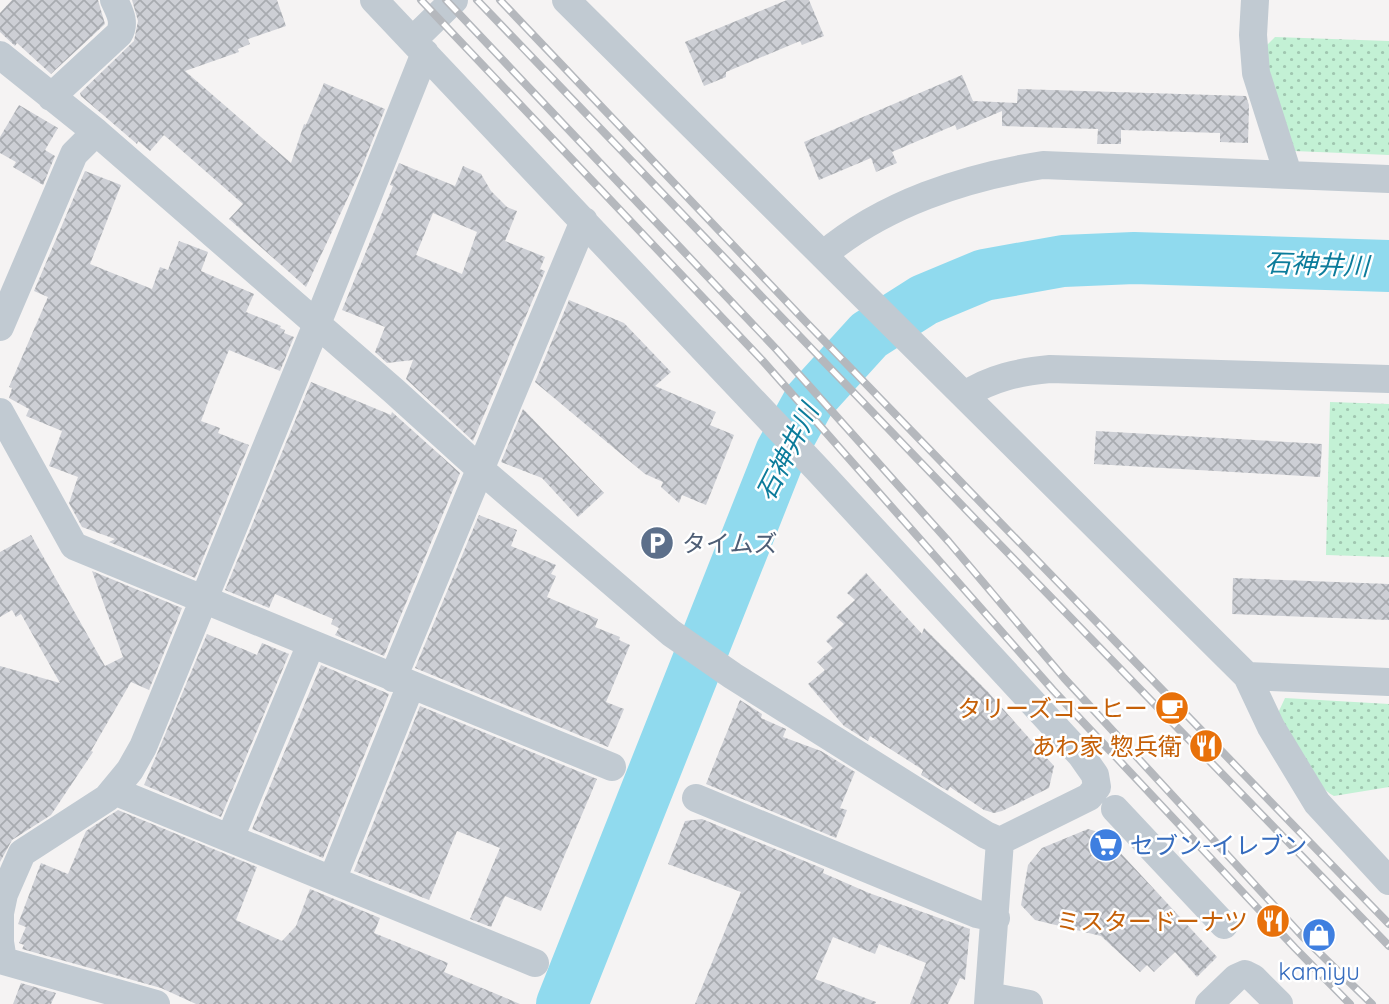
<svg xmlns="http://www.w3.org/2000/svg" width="1389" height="1004" font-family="Quicksand,'Noto Sans JP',sans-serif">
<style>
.park{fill:url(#park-dots)}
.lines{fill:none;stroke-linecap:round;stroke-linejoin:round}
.river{stroke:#90daee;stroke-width:52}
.building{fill:url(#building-cross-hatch);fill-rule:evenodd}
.minor{stroke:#c1cad2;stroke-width:28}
.rail-casing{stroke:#b5b8bd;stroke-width:8}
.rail{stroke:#fff;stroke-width:5;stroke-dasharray:16;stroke-linecap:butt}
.labels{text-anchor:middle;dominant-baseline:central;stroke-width:5;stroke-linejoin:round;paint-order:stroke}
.service-label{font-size:24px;fill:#4e5e75;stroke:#fff;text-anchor:start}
.food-label{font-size:24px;fill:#c56008;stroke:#fff;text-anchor:end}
.shop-label{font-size:24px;fill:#366cbe;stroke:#fff;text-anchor:start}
.water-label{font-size:26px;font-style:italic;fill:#0c7c9b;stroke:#fff}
</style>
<defs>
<pattern id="park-dots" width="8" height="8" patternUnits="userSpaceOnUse" patternTransform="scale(1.75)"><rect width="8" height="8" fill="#c3f1d5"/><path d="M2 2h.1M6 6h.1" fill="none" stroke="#a0c6b0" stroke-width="1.8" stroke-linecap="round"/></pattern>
<pattern id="building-cross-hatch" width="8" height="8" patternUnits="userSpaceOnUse" patternTransform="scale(1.75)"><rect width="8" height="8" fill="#cdcfd5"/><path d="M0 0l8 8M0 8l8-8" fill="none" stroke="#a8abb0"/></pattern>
</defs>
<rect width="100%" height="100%" fill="#f5f3f3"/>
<path class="park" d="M1275 37 1389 41V155L1294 151 1269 84 1266 46Z
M1330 402 1389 404V557L1326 555Z
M1285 698 1389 704V787L1334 796C1314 787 1289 734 1278 713Z"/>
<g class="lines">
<path class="river" d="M562 1004 781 452 809 401 869 335 924 300 984 275 1063 261 1134 258 1389 266"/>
</g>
<path class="building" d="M12 0H98L105 24 51 74 17 43 15 46 0 32V13Z
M132 0H277L286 26 248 39 250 44 238 49 239 52 185 71 291 163 304 124 306 125 324 83 385 109 360 172 306 287 229 219 243 204 164 135 150 151 138 141 137 144 81 96 80 93 134 41 138 21Z
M787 0H809L824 36 802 45 800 41 726 72V77L704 86 685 42Z
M962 75 973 101 1017 103 1018 89 1246 96 1249 105 1248 143 1220 142V133L1121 130V144H1097L1098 129 1002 126V111L957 130 955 125 892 152 897 163 876 172 871 158 819 180 804 142Z
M19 105 58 128 45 150 55 156 43 185 13 167 16 162 0 153V137Z
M399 163 455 186 463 166 481 174 491 191 507 207 517 211 505 241 545 257 540 269 545 271 473 441 406 379 413 360 387 363 375 352 385 327 342 310 393 186 390 185ZM433 213 477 232 462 274 416 255Z
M85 171 121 185 90 264 152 289 160 267 168 270 179 241 208 252 201 271 254 294 246 312 281 326 280 328 285 330 284 333 294 337 280 371 229 350 214 386 201 421 220 428 218 433 249 445 195 578 109 542 115 539 82 527 69 503 78 477 49 466 62 431 26 416 29 409 9 398 12 388 9 387 48 297 34 291Z
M569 300 624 323 671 372 655 386 716 412 710 425 734 435 706 505 682 495 679 503 661 487 663 482 645 474 535 382Z
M311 382 391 415 392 412 460 473 384 656 335 635 339 628 331 624 333 619 275 594 269 608 225 590Z
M523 409 604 493 578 517 542 478 501 462Z
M1096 431 1322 444 1320 477 1094 464Z
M479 515 517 530 511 546 556 565 551 574 556 576 547 597 598 619 595 627 620 637 619 640 630 645 606 702 624 709 608 747 415 668Z
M31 535 105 666 123 657 92 571 182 608 149 690 131 682 91 751 93 752 51 815 12 840 0 862V666L60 683 21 614 16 617 12 610 0 617V552Z
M866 573 922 634 924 628 988 692 1054 766 1049 788 1002 811 994 813 984 810 950 787 948 791 921 775 923 770 870 736 868 741 844 726 808 684 825 670 817 662 833 648 826 641 844 624 836 617 855 600 847 593Z
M1233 578 1389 584V620L1232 614Z
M207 634 257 655 262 643 289 654 221 817 144 785Z
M321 665 389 694 323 858 252 829Z
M740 700 762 714 761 718 786 729 783 737 821 751 855 772 840 808 847 810 836 838 706 784Z
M420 706 597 779 541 911 505 896 491 927 470 919 500 848 457 831 429 900 354 871Z
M118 810 257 867 236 920 282 941 296 926 310 889 380 918 374 933 448 963 444 972 520 1004H196L161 988 22 949 24 945 19 943 26 927 18 924 41 863 68 874 86 831Z
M702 819 824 869 823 873 869 893 970 929 965 980 960 978 948 1004H910L926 963 879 944 875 954 833 937 815 979 876 1002 875 1004H695L741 892 668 864 685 821Z
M1088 829 1102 833 1217 957 1197 977 1175 952 1154 972 1147 965 1140 972 1101 936 1035 920 1021 905 1028 865 1042 848Z
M21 983 56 993 51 1004H13Z"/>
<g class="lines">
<path class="minor" d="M566 0 1247 676 1271 727 1317 803 1389 881
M1255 0 1253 35 1256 73 1288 174
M413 40 454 0
M0 55 96 132 394 391 480 469 671 633 733 676 986 835 1000 841 1089 797 1097 787 1095 775 1081 755 819 471 374 0
M51 97 119 34C126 22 119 11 114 0
M823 255C883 204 966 177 1043 165L1389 179
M0 327 74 154 96 132
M965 395C991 378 1019 372 1050 369L1389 379
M0 412 74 546 612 767
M1247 676 1389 682
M393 678 584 221
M114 791 535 963
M696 798 977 914 996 918
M1115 809 1224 925
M230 838 311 644
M332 880 411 685
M0 960 156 1004
M3 960 0 942V913L4 894 22 853 107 798 130 770 143 747 317 324 425 53
M989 996 1029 1004
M988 1004 1000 841
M1209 1004 1236 978 1245 974 1253 978 1279 1004"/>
<g class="rail-casing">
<path id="rail" d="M421 0 762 360 1053 690 1295 948 1350 1004
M446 0 777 350 949 542 1064 678 1304 938 1372 1004
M477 0 975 519 1389 946
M500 0 805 321 1389 924"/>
</g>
<use href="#rail" class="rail"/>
</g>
<defs>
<g id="parking-disc" transform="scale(1.75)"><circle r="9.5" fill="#5c6f8a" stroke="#fff"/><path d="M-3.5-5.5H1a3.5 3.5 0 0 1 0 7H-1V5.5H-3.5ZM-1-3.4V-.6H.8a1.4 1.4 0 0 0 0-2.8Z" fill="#fff"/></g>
<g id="cafe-disc" transform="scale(1.75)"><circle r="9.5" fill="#e8710a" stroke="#fff"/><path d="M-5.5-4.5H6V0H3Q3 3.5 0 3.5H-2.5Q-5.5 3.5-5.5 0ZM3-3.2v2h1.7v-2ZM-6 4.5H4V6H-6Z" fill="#fff"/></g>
<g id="restaurant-disc" transform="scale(1.75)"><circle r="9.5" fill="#e8710a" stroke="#fff"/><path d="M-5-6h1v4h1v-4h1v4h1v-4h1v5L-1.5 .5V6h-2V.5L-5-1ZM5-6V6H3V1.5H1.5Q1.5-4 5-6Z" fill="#fff"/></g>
<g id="supermarket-disc" transform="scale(1.75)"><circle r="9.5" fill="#3f7fe0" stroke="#fff"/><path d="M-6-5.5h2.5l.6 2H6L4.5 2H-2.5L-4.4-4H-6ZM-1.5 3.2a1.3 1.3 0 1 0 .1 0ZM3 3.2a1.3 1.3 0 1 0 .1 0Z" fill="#fff"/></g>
<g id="shop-disc" transform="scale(1.75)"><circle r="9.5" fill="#3f7fe0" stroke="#fff"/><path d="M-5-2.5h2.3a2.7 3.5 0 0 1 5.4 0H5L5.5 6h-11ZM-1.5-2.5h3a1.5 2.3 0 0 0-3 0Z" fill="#fff"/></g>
</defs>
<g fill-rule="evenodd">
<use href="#parking-disc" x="657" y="543"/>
<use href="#cafe-disc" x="1172" y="708"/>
<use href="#restaurant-disc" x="1206" y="746"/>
<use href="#supermarket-disc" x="1106" y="845"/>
<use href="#restaurant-disc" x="1273" y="921"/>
<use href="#shop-disc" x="1319" y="935"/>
</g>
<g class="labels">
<g class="service-label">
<text x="682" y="543">タイムズ</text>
</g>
<g class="food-label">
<text x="1148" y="708">タリーズコーヒー</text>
<text x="1182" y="746">あわ家 惣兵衛</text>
<text x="1248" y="921">ミスタードーナツ</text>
</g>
<g class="shop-label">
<text x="1130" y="845">セブン-イレブン</text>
<text x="1319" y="971" text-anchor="middle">kamiyu</text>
</g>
<g class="water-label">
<text transform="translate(1317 264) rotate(2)">石神井川</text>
<text transform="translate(787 452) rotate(-63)">石神井川</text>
</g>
</g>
</svg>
